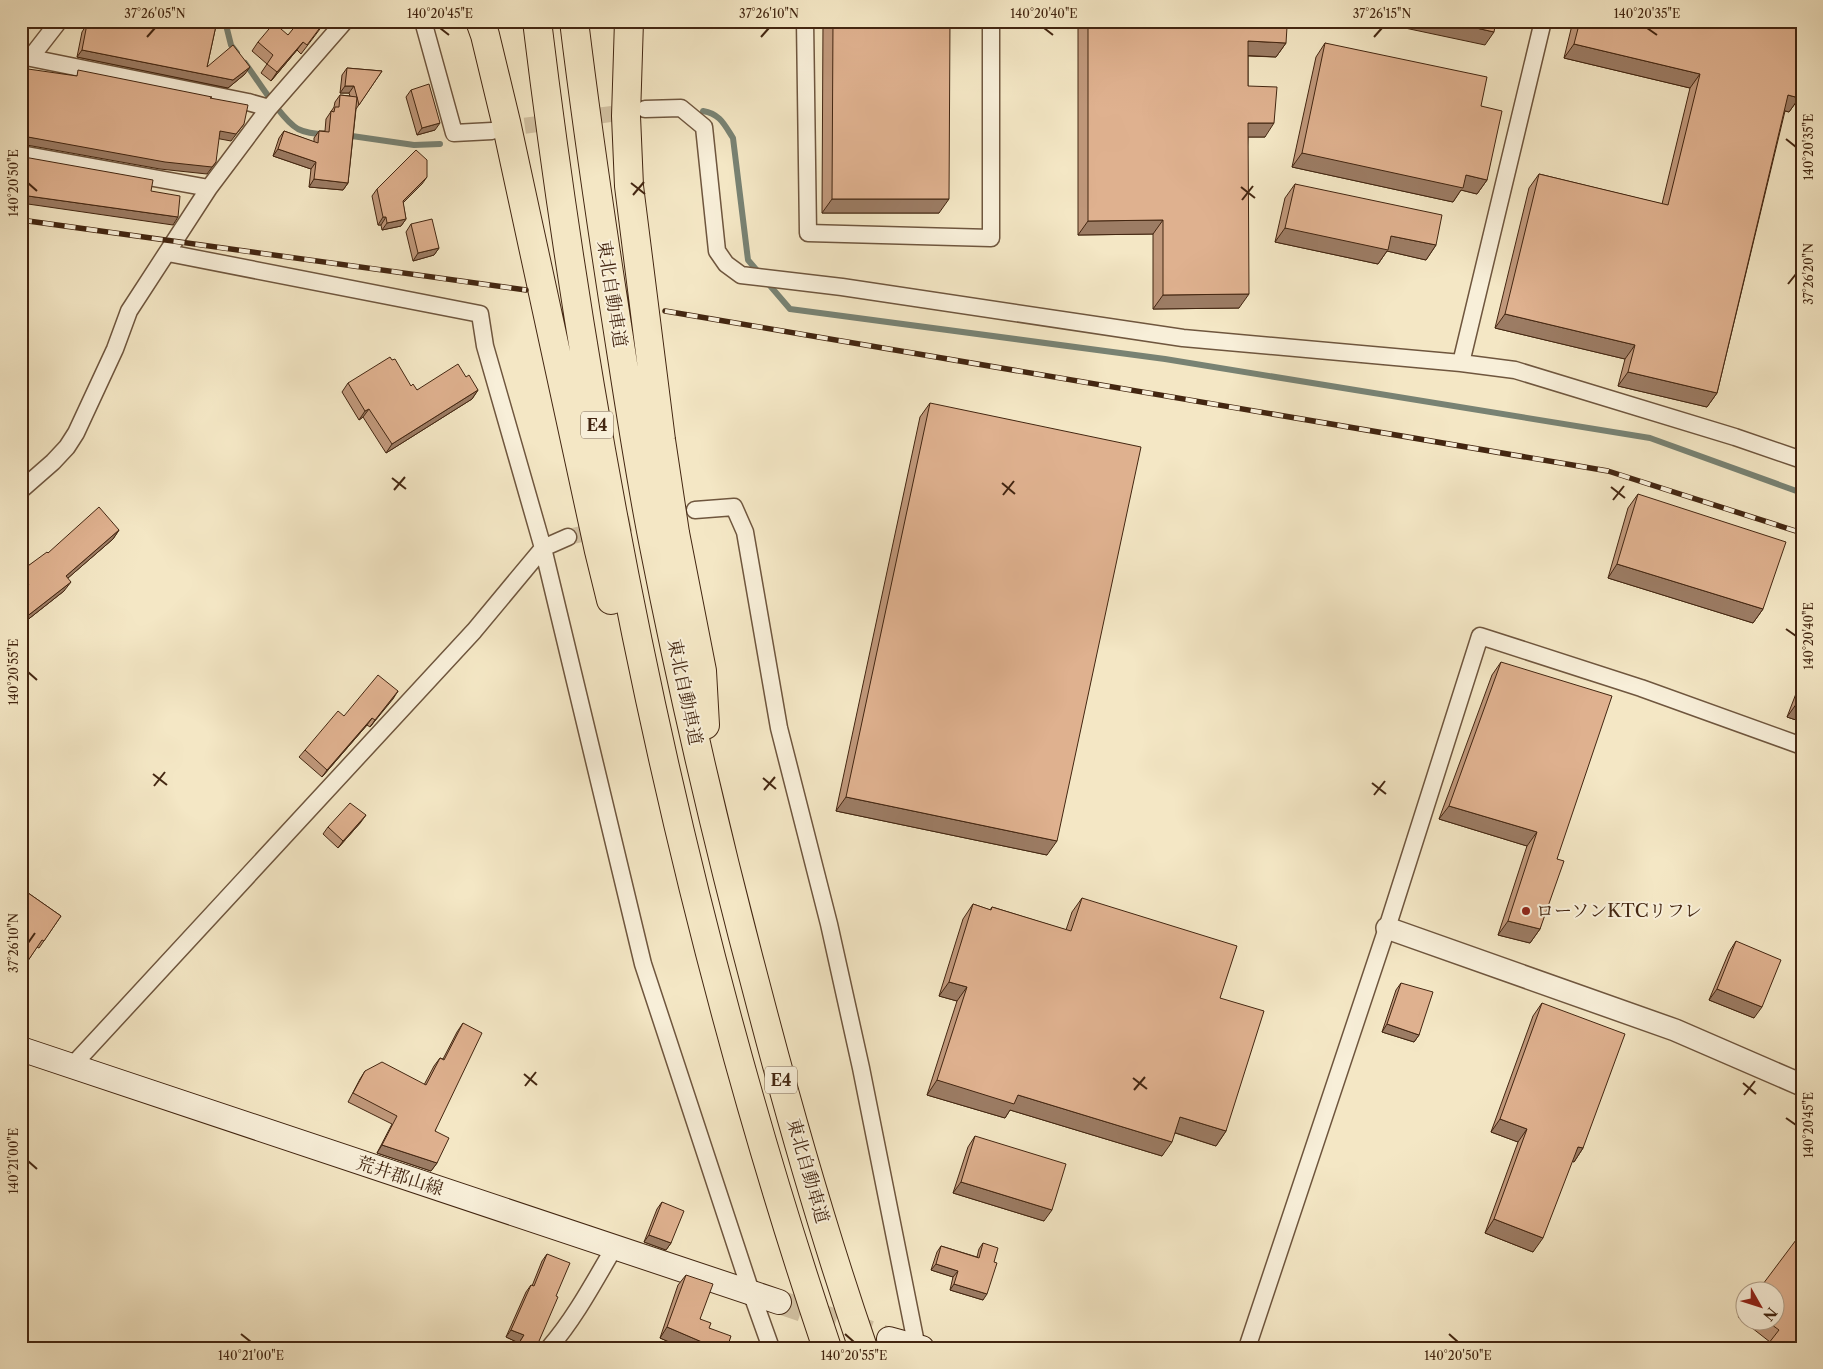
<svg xmlns="http://www.w3.org/2000/svg" width="1823" height="1369" font-family="'Libre Caslon Text','Noto Serif JP',serif">
<style>
.lines{fill:none;stroke-linecap:round;stroke-linejoin:round}
.stream{stroke:#788273;stroke-width:6}
.minor-tunnel{stroke:#d1c0a1;stroke-width:16;stroke-dasharray:16 8;stroke-linecap:butt}
.secondary-tunnel{stroke:#d1c0a1;stroke-width:24;stroke-dasharray:24 12;stroke-linecap:butt}
.minor-casing{stroke:#6f563e;stroke-width:19}
.tertiary-casing{stroke:#6f563e;stroke-width:24}
.secondary-casing{stroke:#432611;stroke-width:26}
.motorway-casing{stroke:#432611;stroke-width:30}
.minor{stroke:#f8efd9;stroke-width:16}
.tertiary{stroke:#f8efd9;stroke-width:21}
.secondary{stroke:#f8efd9;stroke-width:24}
.motorway{stroke:#f4e7c5;stroke-width:28}
.rail-casing{stroke:#432611;stroke-width:5.5}
.rail{stroke:#f8efd9;stroke-width:4;stroke-dasharray:11;stroke-linecap:butt}
.wall{fill:#c0987b;stroke:#432611}
.shaded-wall{fill:#9c7c64;stroke:#432611}
.building{fill:#dfb18f;stroke:#432611}
.ticks{fill:none;stroke:#432611;stroke-width:2}
.poi-dot{fill:#8f2418;stroke:#f8efd9;stroke-width:2}
.labels{text-anchor:middle;dominant-baseline:central;stroke-width:4;stroke-linejoin:round;paint-order:stroke}
.shield{fill:#f8efd9;stroke:#79624d;stroke-width:1}
.shield-label{font-size:16px;font-weight:bold;fill:#432611}
.street-label{font-size:18px;fill:#432611;stroke:#f8efd9}
.poi-label{font-size:18px;fill:#432611;stroke:#f8efd9;text-anchor:start}
.neatline{fill:none;stroke:#432611;stroke-width:2}
.ticks-label{font-size:12px;text-anchor:middle;fill:#432611}
</style>
<rect width="100%" height="100%" fill="#f4e7c5"/>
<filter id="stains"><feTurbulence type="fractalNoise" baseFrequency=".004" numOctaves="4"/><feColorMatrix values="0 0 0 0 .2 0 0 0 0 .09 0 0 0 0 .02 0 0 0 .5 -.17"/></filter>
<radialGradient id="worn" r=".72"><stop offset=".6" stop-color="#630" stop-opacity="0"/><stop offset="1" stop-color="#630" stop-opacity=".3"/></radialGradient>
<g class="lines">
<path class="stream" d="M225 21 231 45 237 53
M245 63C257 79 282 120 298 129 306 133 316 134 325 134
M703 111C720 114 724 124 733 138L748 260 790 309 1165 359 1650 438 1802 493
M345 135 414 145 440 144"/>
<path class="minor-tunnel" d="M501 129 633 111
M568 537 656 518"/>
<path class="secondary-tunnel" d="M779 1302 889 1339"/>
<g class="minor-casing">
<path id="minor" d="M423 21 454 133 492 131
M805 21 808 233 991 238V21
M21 56 248 102 269 108
M31 57 59 21
M645 109 681 108 704 127 717 251 726 264 741 275 842 287 1183 338 1461 363 1515 370 1735 437 1802 460
M21 154 209 188
M168 253 480 314 485 346 543 548 643 964 751 1292 771 1348
M1461 363 1543 21
M21 490 53 462 67 447 76 433 115 349 129 311 209 188 269 108 345 21
M695 510 734 507 745 532 779 728 829 924 861 1068 917 1348
M72 1066 474 631 543 548 568 537
M549 1348C575 1318 594 1282 614 1248
M1247 1348 1387 928 1480 636 1641 688 1802 746"/>
</g>
<g class="tertiary-casing">
<path id="tertiary" d="M1387 928 1675 1030 1802 1085"/>
</g>
<g class="secondary-casing">
<path id="secondary" d="M21 1049 779 1302
M889 1339 922 1348"/>
</g>
<g class="motorway-casing">
<path id="motorway" d="M480 21 485 35 506 122 599 551 611 600
M537 21C592 471 682 918 827 1348
M574 21C586 119 600 215 615 312 627 389 638 465 653 541 683 694 718 844 758 994 789 1113 823 1232 863 1348
M629 21 626 116 629 186 661 440 675 533 702 671 705 725"/>
</g>
<use href="#minor" class="minor"/>
<use href="#tertiary" class="tertiary"/>
<use href="#secondary" class="secondary"/>
<use href="#motorway" class="motorway"/>
<g class="rail-casing">
<path id="rail" d="M21 220 526 290
M665 311 1608 471 1802 533"/>
</g>
<use href="#rail" class="rail"/>
</g>
<path class="wall" d="M22 21H37L31 29Z
M103 21H217L207 67 245 74 228 88 77 57 82 32 87 24 102 28Z
M326 21 301 54 297 50 271 81 261 73 267 64 252 51 258 42 288 35 299 25Z
M823 21H950L939 213H822Z
M1078 21H1263V26L1286 43 1276 57 1248 56V86L1265 137H1248L1239 308 1153 309V234L1078 235Z
M1573 21H1802L1799 98 1789 112 1785 111 1717 393 1707 407 1618 386 1625 359 1495 328 1529 188 1539 174 1662 204 1690 88 1564 58Z
M1325 43 1481 106 1487 180 1477 194 1461 190 1453 202 1292 167 1316 57Z
M347 68 382 71 356 109 348 183 343 190 309 187 311 169 273 156 279 138 284 131 314 142V138L319 131H325L326 119 334 107 335 102 340 95 350 96 349 93H340L342 75Z
M411 90 435 130 417 135 406 97Z
M422 184 403 203 406 219 401 226 382 230 381 225H378L372 196 377 189Z
M1295 184 1436 245 1426 260 1387 251 1378 264 1275 242 1285 198Z
M411 224 439 248 434 255 413 261 406 232Z
M466 377 478 390 472 399 386 453 363 417 359 420 342 392 348 383 411 386 417 390Z
M930 403 1047 855 836 811 920 417Z
M1802 428V442H1799Z
M1638 494 1763 609 1753 623 1608 578 1628 508Z
M119 530 113 539 68 578 64 591 21 625V571L48 553Z
M1501 662 1557 859 1540 929 1530 943 1498 935 1527 846 1439 819 1492 675Z
M1802 678V722L1787 717Z
M398 691 370 727 367 725 322 777 299 757 305 750 344 716Z
M361 822 338 848 323 834 328 827Z
M21 888 61 916 39 948 37 947 21 971Z
M1082 898 1220 998 1226 1131 1216 1146 1175 1133 1162 1156 1010 1110 1005 1118 927 1095 957 1001 939 996 963 919 973 904 990 910 992 907 1066 930 1072 912Z
M1736 941 1754 1018 1709 1000 1729 952Z
M1401 983 1419 1035 1414 1042 1382 1032 1396 990Z
M1542 1003 1583 1148 1574 1162 1572 1161 1533 1252 1485 1233 1518 1142 1491 1132 1533 1016Z
M463 1023 435 1131 437 1163 431 1171 377 1153 392 1124 348 1102 360 1079 365 1071 424 1085 434 1066 440 1058 443 1059 457 1032Z
M975 1136 1044 1221 953 1193 968 1147Z
M662 1202 671 1243 666 1250 644 1242 657 1209Z
M983 1243V1300L950 1290 953 1277 931 1270 937 1252 941 1246 977 1257 979 1249Z
M547 1254 519 1343 506 1337 526 1292 531 1285 532 1286 542 1261Z
M686 1275 700 1319 709 1328 727 1348H683L660 1338 678 1285Z
M1746 1307V1322H1776L1802 1339 1795 1348H1765L1770 1342 1738 1317Z"/>
<path class="shaded-wall" d="M1372 21H1445L1494 32 1485 45Z
M1248 41 1286 43 1276 57 1238 55Z
M303 42 297 50 271 81 277 72Z
M1574 44 1700 74 1690 88 1564 58Z
M82 50 233 80 250 67 245 74 228 88 77 57Z
M345 86H354L349 93H340Z
M1788 95 1799 98 1789 112 1779 109Z
M440 123 435 130 417 135 422 128Z
M1248 123H1274L1265 137H1238Z
M244 124 231 141 215 138 220 131Z
M28 137 216 162 207 174 160 169 21 144V139L22 138Z
M278 149 316 162 311 169 273 156Z
M1302 153 1466 175 1487 180 1477 194 1461 190 1453 202 1292 167Z
M427 177 422 184 398 208 403 201Z
M314 179 348 183 343 190 309 187Z
M21 195 178 217 173 225 21 203Z
M832 199H949L939 213H822Z
M383 217H386L381 225H378Z
M406 219 401 226 382 230 387 223Z
M1163 220 1153 234 1078 235 1088 221Z
M1285 228 1391 236 1436 245 1426 260 1387 251 1378 264 1275 242Z
M439 248 434 255 413 261 418 253Z
M1249 294 1239 308 1153 309 1163 295Z
M1505 314 1635 345 1625 359 1495 328Z
M1628 372 1717 393 1707 407 1618 386Z
M478 390 472 399 386 453 392 444Z
M369 409 363 417 359 420 365 411Z
M1802 437V442H1799Z
M119 530 113 539 60 585 66 576Z
M1617 564 1763 609 1753 623 1608 578Z
M71 582 64 591 21 625V621Z
M398 691 393 699 370 727 375 720Z
M1797 703 1802 705V722L1787 717Z
M372 718 367 725 322 777 327 770Z
M846 797 1057 841 1047 855 836 811Z
M1449 806 1537 832 1527 846 1439 819Z
M366 815 361 822 338 848 343 841Z
M1508 921 1540 929 1530 943 1498 935Z
M949 982 967 987 957 1001 939 996Z
M1717 989 1762 1007 1754 1018 1709 1000Z
M1387 1024 1419 1035 1414 1042 1382 1032Z
M937 1080 1018 1095 1172 1142 1162 1156 1010 1110 1005 1118 927 1095Z
M1180 1117 1226 1131 1216 1146 1170 1131Z
M1500 1119 1527 1129 1518 1142 1491 1132Z
M382 1145 437 1163 431 1171 377 1153Z
M1578 1147 1583 1148 1574 1162 1569 1160Z
M961 1182 1052 1210 1044 1221 953 1193Z
M1494 1219 1543 1238 1533 1252 1485 1233Z
M649 1235 671 1243 666 1250 644 1242Z
M936 1264 958 1271 953 1277 931 1270Z
M954 1284 987 1294 983 1300 950 1290Z
M667 1327 716 1348H683L660 1338Z
M511 1330 524 1335 519 1343 506 1337Z"/>
<path class="building" d="M107 21H217L207 67 233 45 250 67 233 80 82 50 87 24 106 28Z
M302 21H325L307 45 303 42 277 72 267 64 273 55 258 42 274 23 288 35 297 24 299 25Z
M833 21H950L949 199H832Z
M1088 21H1263V26L1287 27 1286 43 1248 41V86L1277 87 1274 123H1248L1249 294 1163 295V220L1088 221Z
M1445 21H1496L1494 32Z
M1580 21H1802V88L1799 98 1788 95 1717 393 1628 372 1635 345 1505 314 1539 174 1668 205 1700 74 1574 44Z
M1325 43 1487 77 1481 106 1502 111 1487 180 1466 175 1463 188 1302 153Z
M21 68 77 76 78 70 212 97 210 98 248 105 244 124 236 134 220 131 216 162 212 167 165 162 28 137 22 138 21 139Z
M347 68 382 71 359 105 357 97 348 183 314 179 316 162 278 149 284 131 318 143 319 131 329 132 331 111 334 112 335 107H339L340 95 357 97 354 86H345Z
M429 84 440 123 422 128 411 90Z
M416 150 427 160V177L403 201 406 219 387 223 386 217H383L377 189Z
M21 154 24 157 153 180 151 191 180 196 178 217 21 195Z
M1295 184 1442 215 1436 245 1391 236 1388 250 1285 228Z
M432 219 439 248 418 253 411 224Z
M390 357 392 360 395 359 411 386 413 384 417 390 458 364 466 377 469 375 478 390 392 444 369 409 365 411 348 383Z
M930 403 1141 447 1057 841 846 797Z
M1638 494 1786 542 1763 609 1617 564Z
M99 507 119 530 66 576 71 582 21 621V592L29 585 21 575V571L47 552 48 553Z
M1501 662 1612 696 1557 859 1564 861 1540 929 1508 921 1537 832 1449 806Z
M378 675 398 691 375 720 372 718 327 770 305 750 338 711 344 716Z
M1802 690V705L1797 703Z
M350 803 366 815 343 841 328 827Z
M21 888 61 916 44 941 42 940 21 971V930L25 923 21 920Z
M1082 898 1237 946 1220 998 1264 1011 1226 1131 1180 1117 1172 1142 1018 1095 1014 1104 937 1080 967 987 949 982 973 904 991 910 992 907 1071 931Z
M1736 941 1781 960 1762 1007 1717 989Z
M1401 983 1433 992 1419 1035 1387 1024Z
M1542 1003 1625 1034 1583 1148 1578 1147 1543 1238 1494 1219 1527 1129 1500 1119Z
M463 1023 482 1033 435 1131 449 1138 437 1163 382 1145 397 1116 353 1093 365 1071 382 1062 426 1085 440 1058 444 1060Z
M975 1136 1066 1164 1052 1210 961 1182Z
M662 1202 684 1211 671 1243 649 1235Z
M1802 1232V1338L1794 1348H1765L1779 1330 1768 1322H1776V1292H1757Z
M983 1243 998 1248 994 1262 997 1263 987 1294 954 1284 958 1271 936 1264 941 1246 979 1258Z
M547 1254 570 1263 556 1296 558 1297 536 1348H516L524 1335 511 1330 531 1285 534 1286Z
M686 1275 713 1284 700 1319 711 1323 709 1328 731 1336 727 1348H716L667 1327Z"/>
<path class="ticks" d="M440 28 449 35M1044 28 1053 35M1647 28 1657 35M147 37 155 28M761 37 769 28M1374 37 1382 28M1786 139 1796 147M28 183 37 191M631 183 645 194M1241 187 1255 198M633 195 644 182M1242 200 1253 186M1788 284 1796 274M392 478 406 489M1002 483 1015 494M1611 487 1625 498M394 490 405 477M1003 495 1014 481M1613 500 1624 486M1786 629 1796 636M28 672 37 680M153 774 167 785M763 778 776 789M1372 783 1386 794M154 786 165 772M764 790 775 777M1374 795 1385 781M28 943 35 933M524 1074 537 1085M1133 1078 1147 1089M1743 1083 1756 1094M525 1086 536 1072M1134 1090 1145 1077M1744 1095 1755 1081M1786 1118 1796 1125M28 1161 37 1169M241 1334 251 1342M845 1334 854 1342M1449 1334 1458 1342"/>
<circle class="poi-dot" cx="1526" cy="911" r="5"/>
<g class="labels">
<g class="shield">
<rect x="581" y="411.5" width="32" height="27" rx="4"/>
<rect x="765" y="1066.5" width="32" height="27" rx="4"/>
</g>
<g class="shield-label">
<text x="597" y="425">E4</text>
<text x="781" y="1080">E4</text>
</g>
<g class="street-label">
<text transform="translate(612 294) rotate(81)">東北自動車道</text>
<text transform="translate(685 692) rotate(78)">東北自動車道</text>
<text transform="translate(808 1171) rotate(74)">東北自動車道</text>
<text transform="translate(400 1176) rotate(18)">荒井郡山線</text>
</g>
<g class="poi-label">
<text x="1536" y="911">ローソンKTCリフレ</text>
</g>
</g>
<rect width="1823" height="1369" fill="none" stroke="#f4e7c5" stroke-width="55"/>
<g transform="translate(1760 1306) rotate(129)"><circle r="24" fill="#f8efd9" stroke="#b09f89"/>
<path d="M0-4L9 19L0 12L-9 19Z" fill="#8f2418"/>
<text y="-8" font-size="14" font-weight="bold" text-anchor="middle" fill="#432611">N</text>
</g>
<rect x="28" y="28" width="1768" height="1314" class="neatline"/>
<g class="ticks-label">
<text x="155" y="18">37°26'05"N</text>
<text x="440" y="18">140°20'45"E</text>
<text x="769" y="18">37°26'10"N</text>
<text x="1044" y="18">140°20'40"E</text>
<text x="1382" y="18">37°26'15"N</text>
<text x="1647" y="18">140°20'35"E</text>
<text transform="translate(1809 147) rotate(-90)" y="4">140°20'35"E</text>
<text transform="translate(14 183) rotate(-90)" y="4">140°20'50"E</text>
<text transform="translate(1809 274) rotate(-90)" y="4">37°26'20"N</text>
<text transform="translate(1809 636) rotate(-90)" y="4">140°20'40"E</text>
<text transform="translate(14 672) rotate(-90)" y="4">140°20'55"E</text>
<text transform="translate(14 943) rotate(-90)" y="4">37°26'10"N</text>
<text transform="translate(1809 1125) rotate(-90)" y="4">140°20'45"E</text>
<text transform="translate(14 1161) rotate(-90)" y="4">140°21'00"E</text>
<text x="251" y="1360">140°21'00"E</text>
<text x="854" y="1360">140°20'55"E</text>
<text x="1458" y="1360">140°20'50"E</text>
</g>
<rect width="100%" height="100%" filter="url(#stains)"/>
<rect width="100%" height="100%" fill="url(#worn)"/>
</svg>
